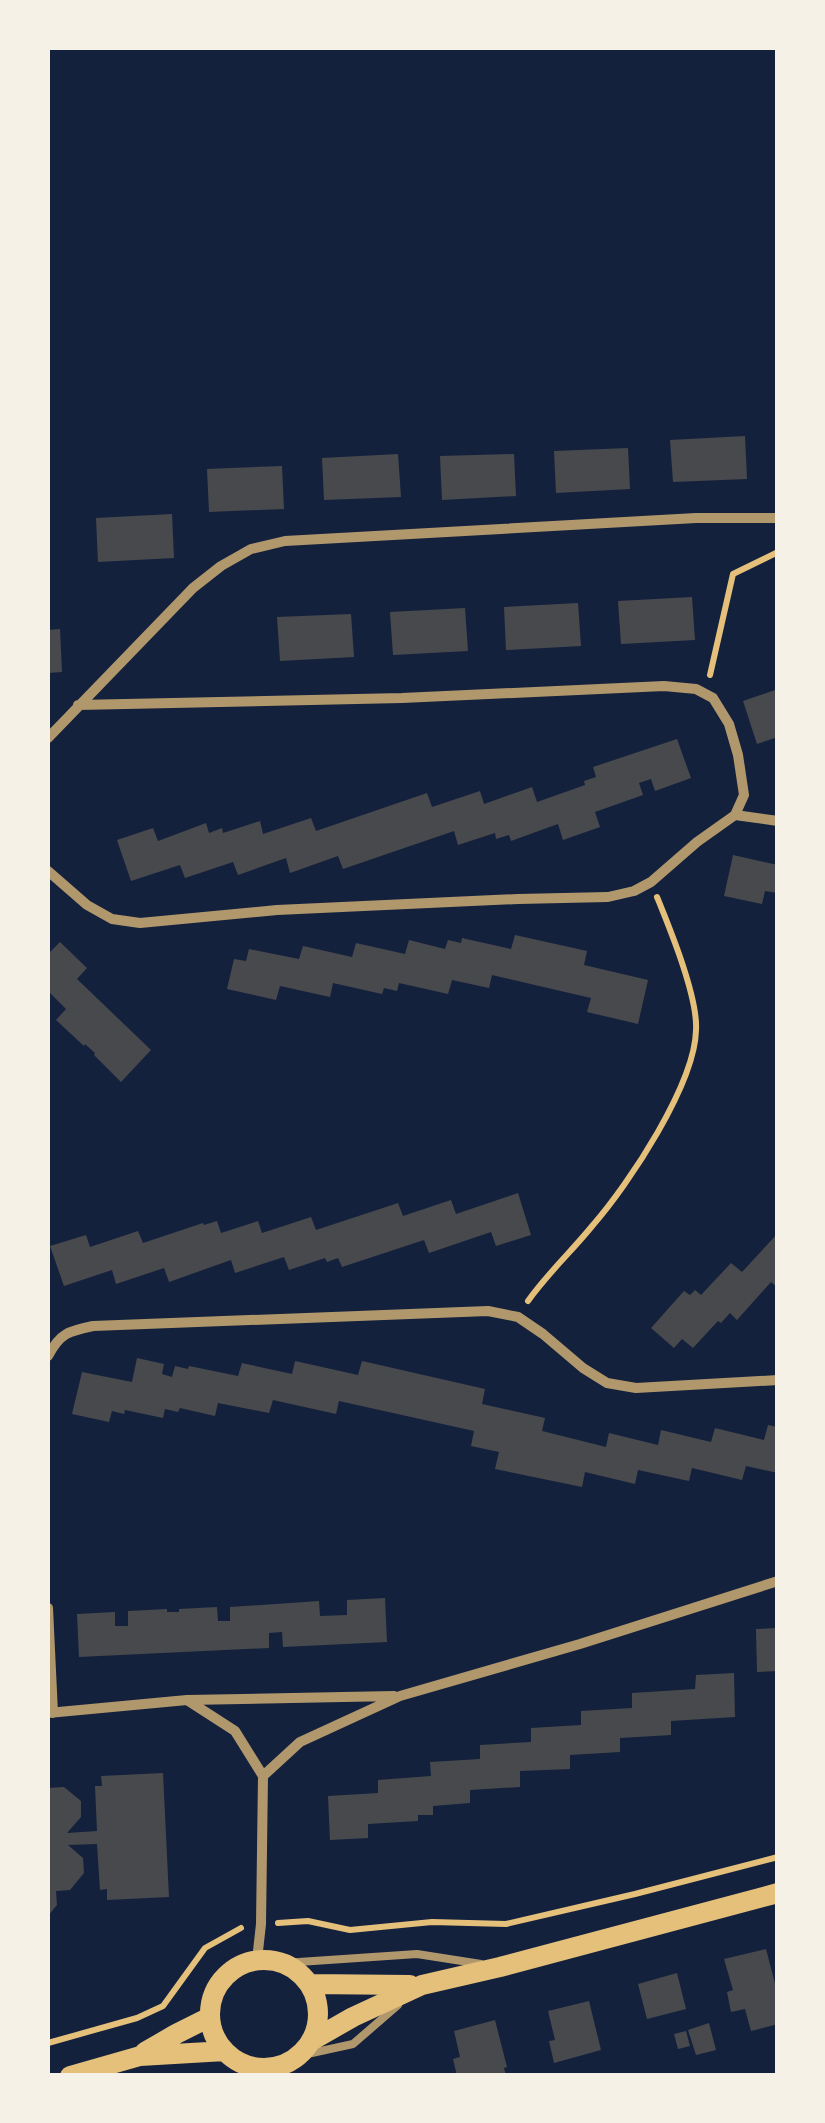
<svg xmlns="http://www.w3.org/2000/svg" width="825" height="2123" font-family="Mulish,sans-serif">
<style>
.building{fill:#48494c}
.lines{fill:none;stroke-linecap:round;stroke-linejoin:round}
.path{stroke:#e5c07b;stroke-width:6}
.service{stroke:#b1986c;stroke-width:8}
.minor{stroke:#b1986c;stroke-width:10}
.secondary{stroke:#e5c07b;stroke-width:20}
</style>
<rect width="100%" height="100%" fill="#14213d"/>
<path class="building" d="M745 436 747 479 673 482 670 440Z
M628 448 630 489 556 493 554 451Z
M398 454 401 497 324 500 322 458Z
M514 454 516 496 442 500 440 456Z
M282 466 284 509 209 512 207 469Z
M172 514 174 558 98 562 96 518Z
M692 597 695 640 621 644 618 601Z
M578 603 581 646 506 650 504 607Z
M465 608 468 651 393 655 390 612Z
M351 614 354 657 280 661 277 617Z
M60 629 62 672 48 673V630Z
M778 689V737L757 744 743 701Z
M677 739 691 778 655 791 651 779 639 783 643 795 595 812 600 827 563 840 558 824 511 841 509 835 496 839 495 833 458 845 454 831 343 869 338 856 290 873 286 858 238 875 233 862 185 878 180 865 131 881 117 840 153 828 158 841 206 823 209 833 222 828 223 833 260 821 263 834 311 818 316 831 427 793 432 807 480 791 484 804 532 787 537 802 585 785 584 781 596 777 593 767Z
M733 855 778 865V893L765 891 762 904 724 896Z
M515 935 587 951 584 965 648 980 638 1024 587 1012 591 998 492 975 489 988 452 980 448 994 399 983 397 991 384 988 382 994 333 983 330 997 280 986 276 1000 227 989 234 959 246 961 249 949 299 959 303 946 352 957 356 943 405 954 409 940 445 949 448 940 461 943 462 938 511 949Z
M60 942 87 968 77 979 151 1050 121 1082 94 1055 95 1053 85 1044 84 1046 56 1020 66 1009 48 991V950L50 952Z
M518 1193 531 1235 496 1246 491 1232 429 1253 424 1240 342 1267 338 1258 327 1262 325 1258 289 1270 284 1257 235 1273 231 1260 169 1282 164 1268 116 1284 112 1270 64 1286 50 1246 86 1235 90 1247 138 1231 143 1243 203 1223 204 1225 217 1221 221 1233 258 1221 262 1233 311 1217 316 1230 398 1203 403 1216 451 1200 456 1214Z
M778 1233V1288L771 1282 737 1320 730 1313 721 1323 718 1321 693 1348 682 1339 674 1348 651 1328 684 1291 690 1295 695 1290 701 1295 731 1263 742 1272Z
M137 1358 164 1364 162 1374 172 1377 175 1366 188 1369 189 1366 238 1376 242 1363 292 1374 295 1361 358 1375 362 1361 485 1389 482 1404 545 1418 542 1431 606 1447 609 1433 658 1445 661 1430 711 1442 715 1428 764 1440 768 1425 778 1427V1473L746 1466 742 1480 692 1468 689 1481 638 1470 635 1484 585 1472 582 1487 495 1469 499 1452 471 1446 474 1431 339 1401 336 1414 273 1400 269 1413 218 1403 215 1416 180 1408 178 1412 165 1409 163 1418 125 1410 124 1414 112 1411 109 1422 72 1414 82 1372 132 1382Z
M385 1598 387 1642 283 1647 282 1632 269 1633V1648L79 1657 77 1614 115 1612V1626H128V1611L167 1609V1612H179V1609L217 1607 218 1621H230V1607L319 1601 320 1616 347 1615V1600Z
M778 1628V1671L757 1672 756 1629Z
M734 1673 735 1717 671 1721V1735L620 1738V1752L570 1755V1769L520 1771V1787L470 1790V1803L433 1806V1815H418V1821L368 1824V1838L330 1840 328 1796 378 1793V1780L431 1776 430 1762 480 1759V1745L531 1742V1728L581 1725V1711L632 1708V1693L695 1689 696 1675Z
M163 1773 169 1897 107 1900V1889L100 1890 97 1844 68 1845 83 1858 84 1873 70 1890 56 1891 57 1905 48 1916V1788L64 1787 81 1801V1817L67 1833 97 1831 95 1786H102L101 1776Z
M766 1949 778 1995V2001H775L778 2024 751 2031 745 2009 731 2012 727 1992 733 1990 724 1959Z
M677 1973 686 2009 647 2019 638 1984Z
M589 2001 601 2050 554 2063 549 2041 555 2040 548 2011Z
M495 2020 507 2067 504 2068 506 2076H457L453 2059 460 2057 454 2031Z
M709 2023 716 2050 696 2055 688 2030Z
M686 2031 690 2046 678 2049 674 2034Z"/>
<g class="lines">
<path class="path" d="M710 675 733 574 778 552
M528 1301C547 1274 572 1251 593 1225 629 1184 695 1084 696 1030 698 997 670 929 657 897
M278 1923 308 1921 350 1930 432 1922 506 1924 635 1894 778 1857
M48 2043 137 2018 163 2006 205 1948 241 1928"/>
<path class="service" d="M284 1963 417 1954 481 1964
M298 2056 353 2044 398 2005"/>
<path class="minor" d="M48 738 193 588 221 566 251 549 285 541 696 518H778
M735 815 778 821
M48 871 87 905 112 919 140 923 277 910 518 899 608 897 634 891 651 882 697 842 735 815 744 795 738 755 729 724 713 698 696 689 664 686 402 698 78 705
M48 1356C60 1333 69 1331 93 1326L488 1311 518 1317 543 1334 583 1368 607 1383 636 1388 778 1380
M48 1608 53 1713
M187 1700 394 1696
M48 1713 187 1700 235 1731 263 1776
M257 1960 261 1924 263 1776 300 1742 400 1696 580 1644 778 1581
M254 2067V2076"/>
<path class="secondary" d="M210 2014a54 54 0 1 1 108 0a54 54 0 1 1-108 0Z
M310 1984 410 1985
M311 2041 353 2017 422 1985 500 1967 778 1893
M145 2052 176 2034 210 2017
M70 2076 140 2056 225 2051"/>
</g>
<rect width="825" height="2123" fill="none" stroke="#f6f1e7" stroke-width="100"/>
</svg>
